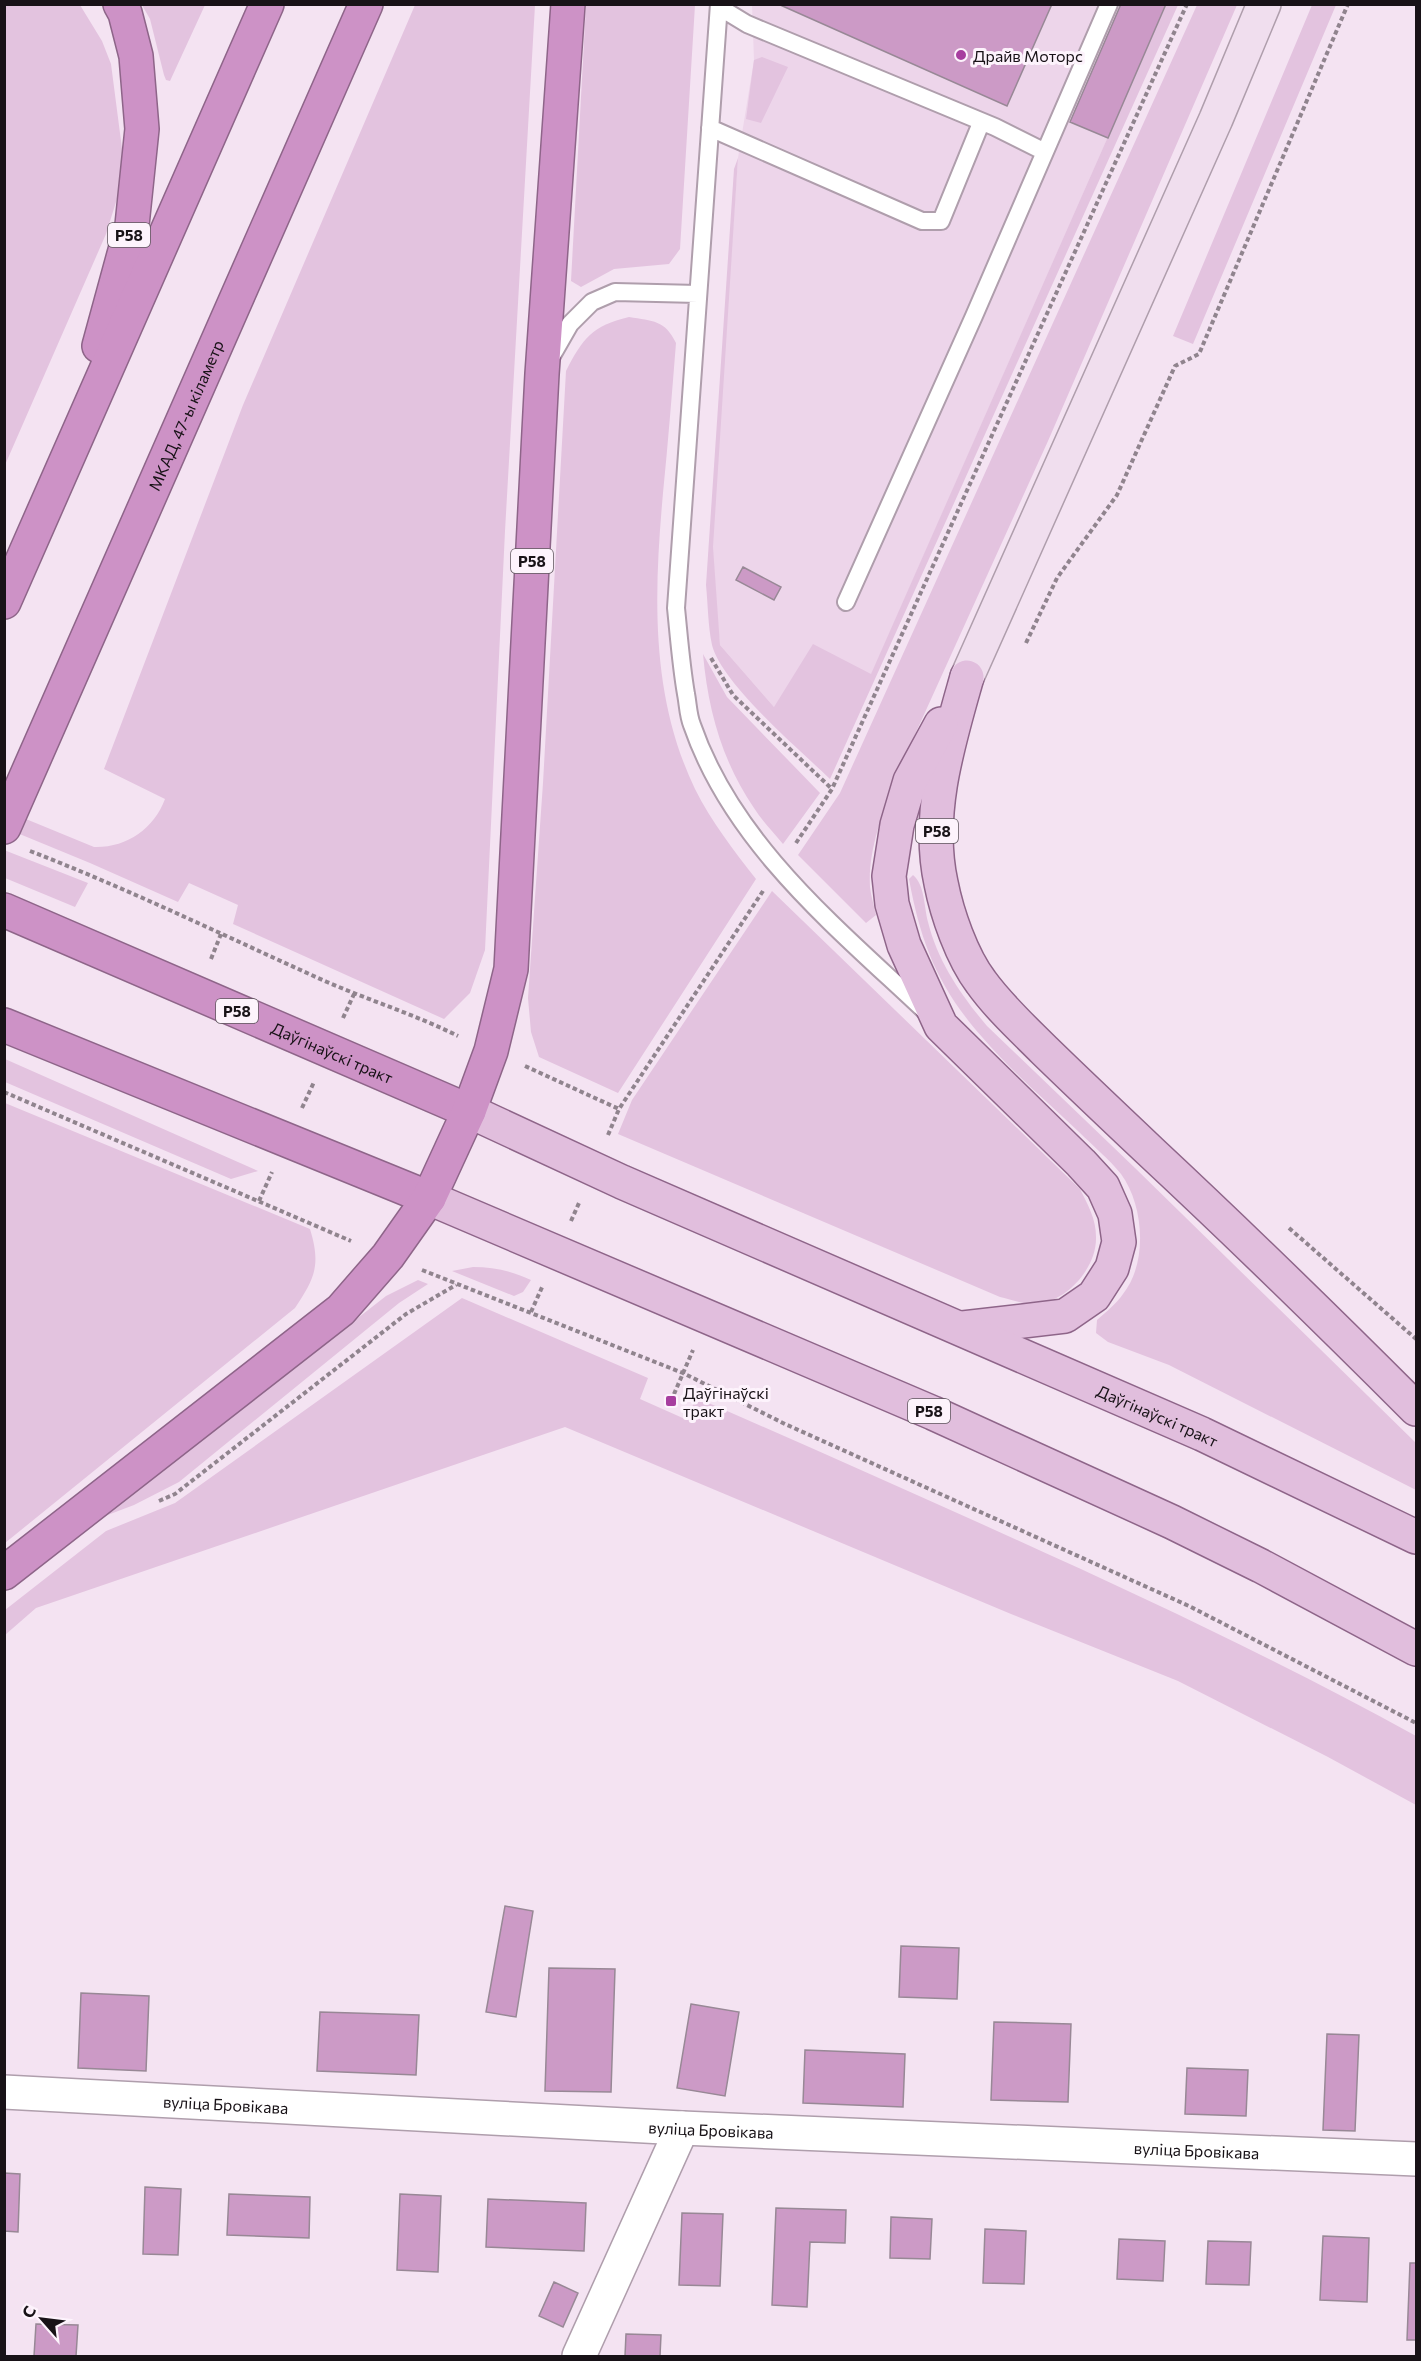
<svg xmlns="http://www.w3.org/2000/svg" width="1421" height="2361" font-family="Commissioner,sans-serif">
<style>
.built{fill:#edd5ea}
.green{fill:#e3c3df}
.building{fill:#cc9ac6;stroke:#988896;stroke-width:1.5}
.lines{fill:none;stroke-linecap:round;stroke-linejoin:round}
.lane-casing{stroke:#af9eac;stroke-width:20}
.street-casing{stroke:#af9eac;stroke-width:36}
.secondary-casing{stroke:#af9eac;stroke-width:36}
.primary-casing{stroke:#8e6589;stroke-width:36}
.highway-casing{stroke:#8e6589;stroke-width:36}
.path{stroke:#90848e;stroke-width:4;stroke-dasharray:4.5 3;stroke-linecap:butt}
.lane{stroke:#fff;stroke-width:16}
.street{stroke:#fff;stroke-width:33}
.secondary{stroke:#f0deee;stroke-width:33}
.primary{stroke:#e1bedd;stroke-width:33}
.highway{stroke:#cd92c6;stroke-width:33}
.poi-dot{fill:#a73d9f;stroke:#fdf3fc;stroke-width:2}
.labels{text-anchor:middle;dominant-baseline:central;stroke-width:6;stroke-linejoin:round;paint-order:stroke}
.shield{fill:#fdf3fc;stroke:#5d565c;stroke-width:1.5}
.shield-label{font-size:15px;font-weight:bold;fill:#181217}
.poi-label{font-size:16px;fill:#181217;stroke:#fdf3fc;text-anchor:start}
.street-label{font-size:16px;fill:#181217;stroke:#fdf3fc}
</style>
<rect width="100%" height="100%" fill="#f4e3f2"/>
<path class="built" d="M752 5H1166L871 675 774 707 720 645 710 546 738 158 754 60Z"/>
<path class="green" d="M5 5H80L102 41 111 64 124 164 121 186 106 234 5 465Z
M142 5H205L170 81 166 80 164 75 150 19Z
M415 5H535L505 531 485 950 470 993 444 1019 233 924 238 905 189 883 178 902 90 863 5 828 4 810 94 847C126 848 154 829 165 799L104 769 243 405Z
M586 5H695L680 249 669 264 614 269 581 287 571 281Z
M1166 5H1178L830 779C799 749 722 684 712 645 708 626 708 605 706 585L734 169 738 158 713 547 720 645 774 707 813 644 871 674Z
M1197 5H1237L1048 441 893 783C882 816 868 851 870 887 871 896 874 906 876 915L866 923 798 855 840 793Z
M1312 5H1336L1193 344 1173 336Z
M762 57 788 67 761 123 746 119 754 60Z
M629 317C653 321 665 320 676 343 672 393 668 443 663 493 654 594 650 695 695 789 711 821 734 851 756 879L618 1093 539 1057 531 1032 528 998 543 783 566 371C583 338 592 326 629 317Z
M703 654 727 697 820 793 783 844C773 832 762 821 754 808 722 761 708 710 703 654Z
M4 850 88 883 75 907 5 878Z
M913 875C925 885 924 907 928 922 938 962 961 995 987 1026L1135 1168 1416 1443V1490L1169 1365 1108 1342 1096 1333 1097 1320C1106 1312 1116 1304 1123 1294 1148 1263 1144 1205 1121 1174 1109 1159 1093 1146 1079 1132 1046 1101 1011 1071 982 1037 938 987 921 944 909 879Z
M772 891 1080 1189C1088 1205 1096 1219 1096 1237 1097 1269 1064 1305 1032 1304 1022 1304 1010 1299 1000 1297L618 1134 632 1100Z
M5 1059 258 1171 231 1179 5 1082Z
M5 1103 310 1229C321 1265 315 1278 295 1308L5 1543Z
M473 1267C494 1267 512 1271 531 1280L523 1292 514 1296 452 1271Z
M418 1280 428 1284 399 1303 179 1482 134 1505 105 1516 386 1296Z
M462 1298 648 1378 640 1399 685 1419 697 1398C790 1438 883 1480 975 1521 1124 1588 1273 1657 1416 1736V1805L1328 1757 1178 1681 1011 1614 565 1427 36 1608 5 1635V1610L106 1531 175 1503Z"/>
<path class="building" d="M778 4H1052L1007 106Z
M1121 4H1166L1108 138 1070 122Z
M743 567 781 587 774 600 736 580Z
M505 1906 533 1911 516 2017 486 2012Z
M901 1946 959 1948 957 1999 899 1997Z
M549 1968 615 1969 611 2092 545 2091Z
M81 1993 149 1996 146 2071 78 2068Z
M691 2004 739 2012 725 2096 677 2088Z
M320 2012 419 2015 416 2075 317 2071Z
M994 2022 1071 2024 1068 2102 991 2100Z
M1327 2034 1359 2035 1355 2131 1323 2130Z
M805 2050 905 2054 903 2107 803 2103Z
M1187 2068 1248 2070 1246 2116 1185 2114Z
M4 2173 20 2174 18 2232 4 2231Z
M145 2187 181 2189 178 2255 143 2254Z
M229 2194 310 2197 309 2238 227 2235Z
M400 2194 441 2196 438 2272 397 2270Z
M488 2199 586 2203 584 2251 486 2247Z
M776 2208 846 2210 845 2243 810 2242 807 2307 772 2305Z
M682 2213 723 2214 720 2286 679 2285Z
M891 2217 932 2219 930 2259 890 2258Z
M985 2229 1026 2231 1024 2284 983 2283Z
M1323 2236 1369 2238 1367 2302 1320 2300Z
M1119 2239 1165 2241 1163 2281 1117 2279Z
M1208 2241 1251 2242 1249 2285 1206 2284Z
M1410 2263H1416V2340H1407Z
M554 2282 578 2293 563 2327 539 2316Z
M36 2324 78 2325 76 2356H34Z
M626 2334 661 2335 660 2356H625Z"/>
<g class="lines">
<g class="lane-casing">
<path id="lane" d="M719 4 676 608C679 637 681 665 686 694 688 704 688 715 692 725 733 844 836 927 925 1011
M719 7 747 24 995 127 1045 152
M710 128 922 221H941L981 123
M550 359 570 324 592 302 615 292 698 294
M846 602 974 316 1109 4"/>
</g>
<g class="street-casing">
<g id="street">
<path id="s1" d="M4 2092 682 2128 1416 2159"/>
<path d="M579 2356 682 2128"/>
</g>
</g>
<g class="secondary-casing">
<path id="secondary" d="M967 677 1216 119 1264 4"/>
</g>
<g class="primary-casing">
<g id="primary">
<path d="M967 677C948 744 926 814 941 883 947 914 962 957 981 982 999 1007 1022 1028 1044 1050 1080 1085 1116 1119 1152 1153 1242 1237 1329 1322 1416 1409"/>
<path d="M941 724 910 781 897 825 889 876 892 904 904 945 941 1026 1081 1163 1103 1187 1115 1214 1119 1242 1112 1268 1094 1296 1065 1316 963 1328"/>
<path id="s2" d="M469 1111 622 1182 1202 1434 1416 1537"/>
<path d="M429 1198 933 1413 1172 1522 1261 1566 1416 1649"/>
</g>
</g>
<g class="highway-casing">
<g id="highway">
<path d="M99 346 132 225 142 129 136 56 125 13 120 4"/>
<path d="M4 602 267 4"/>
<path id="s3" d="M4 827 366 4"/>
<path id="s4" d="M4 910 469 1111"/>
<path d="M4 1025 429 1198"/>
<path d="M4 1573 341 1310 388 1256 429 1198 469 1111 491 1051 511 969 542 374 568 4"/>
</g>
</g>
<path class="path" d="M1026 643 1057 578 1117 495 1175 366 1199 354 1348 4
M711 658 733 695 832 789
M796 843 832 789 1187 4
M30 851C131 890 229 938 327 982 371 1001 416 1015 458 1036
M211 959 221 934
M343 1018 354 994
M525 1066 619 1109
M4 1092 351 1241
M302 1108 314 1082
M608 1135 619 1109 763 891
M259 1201 272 1172
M571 1221 579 1203
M1289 1228 1416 1339
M422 1270 683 1373 785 1424 1189 1606 1416 1723
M531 1312 543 1285
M671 1401 693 1350
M159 1501 175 1494 406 1314 456 1285"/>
<use href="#lane" class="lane"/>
<use href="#street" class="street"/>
<use href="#secondary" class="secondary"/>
<use href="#primary" class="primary"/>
<use href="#highway" class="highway"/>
</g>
<g class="poi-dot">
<circle cx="961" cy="55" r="6"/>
<rect x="665" y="1395" width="12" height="12" rx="3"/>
</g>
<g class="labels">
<g class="shield">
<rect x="108" y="223" width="42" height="24" rx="4.5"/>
<rect x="511" y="549" width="42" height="24" rx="4.5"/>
<rect x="916" y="819" width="42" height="24" rx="4.5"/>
<rect x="216" y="999" width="42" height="24" rx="4.5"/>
<rect x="908" y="1399" width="42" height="24" rx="4.5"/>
</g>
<g class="shield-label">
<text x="129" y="235">Р58</text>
<text x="532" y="561">Р58</text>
<text x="937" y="831">Р58</text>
<text x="237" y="1011">Р58</text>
<text x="929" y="1411">Р58</text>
</g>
<g class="poi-label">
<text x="973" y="55">Драйв Моторс</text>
<text x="683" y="1392">Даўгінаўскі<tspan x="683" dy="18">тракт</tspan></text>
</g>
<g class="street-label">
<text stroke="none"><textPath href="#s3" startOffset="450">МКАД, 47-ы кіламетр</textPath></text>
<text stroke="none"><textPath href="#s4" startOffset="358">Даўгінаўскі тракт</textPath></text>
<text stroke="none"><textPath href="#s2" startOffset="753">Даўгінаўскі тракт</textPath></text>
<text stroke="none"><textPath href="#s1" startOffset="222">вуліца Бровікава</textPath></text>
<text stroke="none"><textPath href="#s1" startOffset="708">вуліца Бровікава</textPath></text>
<text stroke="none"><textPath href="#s1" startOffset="1194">вуліца Бровікава</textPath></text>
</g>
</g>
<rect width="1421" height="2361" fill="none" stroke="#181217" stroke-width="12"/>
<g transform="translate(42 2319) rotate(298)" stroke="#fdf3fc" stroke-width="4.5" paint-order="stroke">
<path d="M0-4.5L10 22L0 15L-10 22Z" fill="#181217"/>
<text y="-9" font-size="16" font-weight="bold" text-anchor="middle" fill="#181217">С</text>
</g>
</svg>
